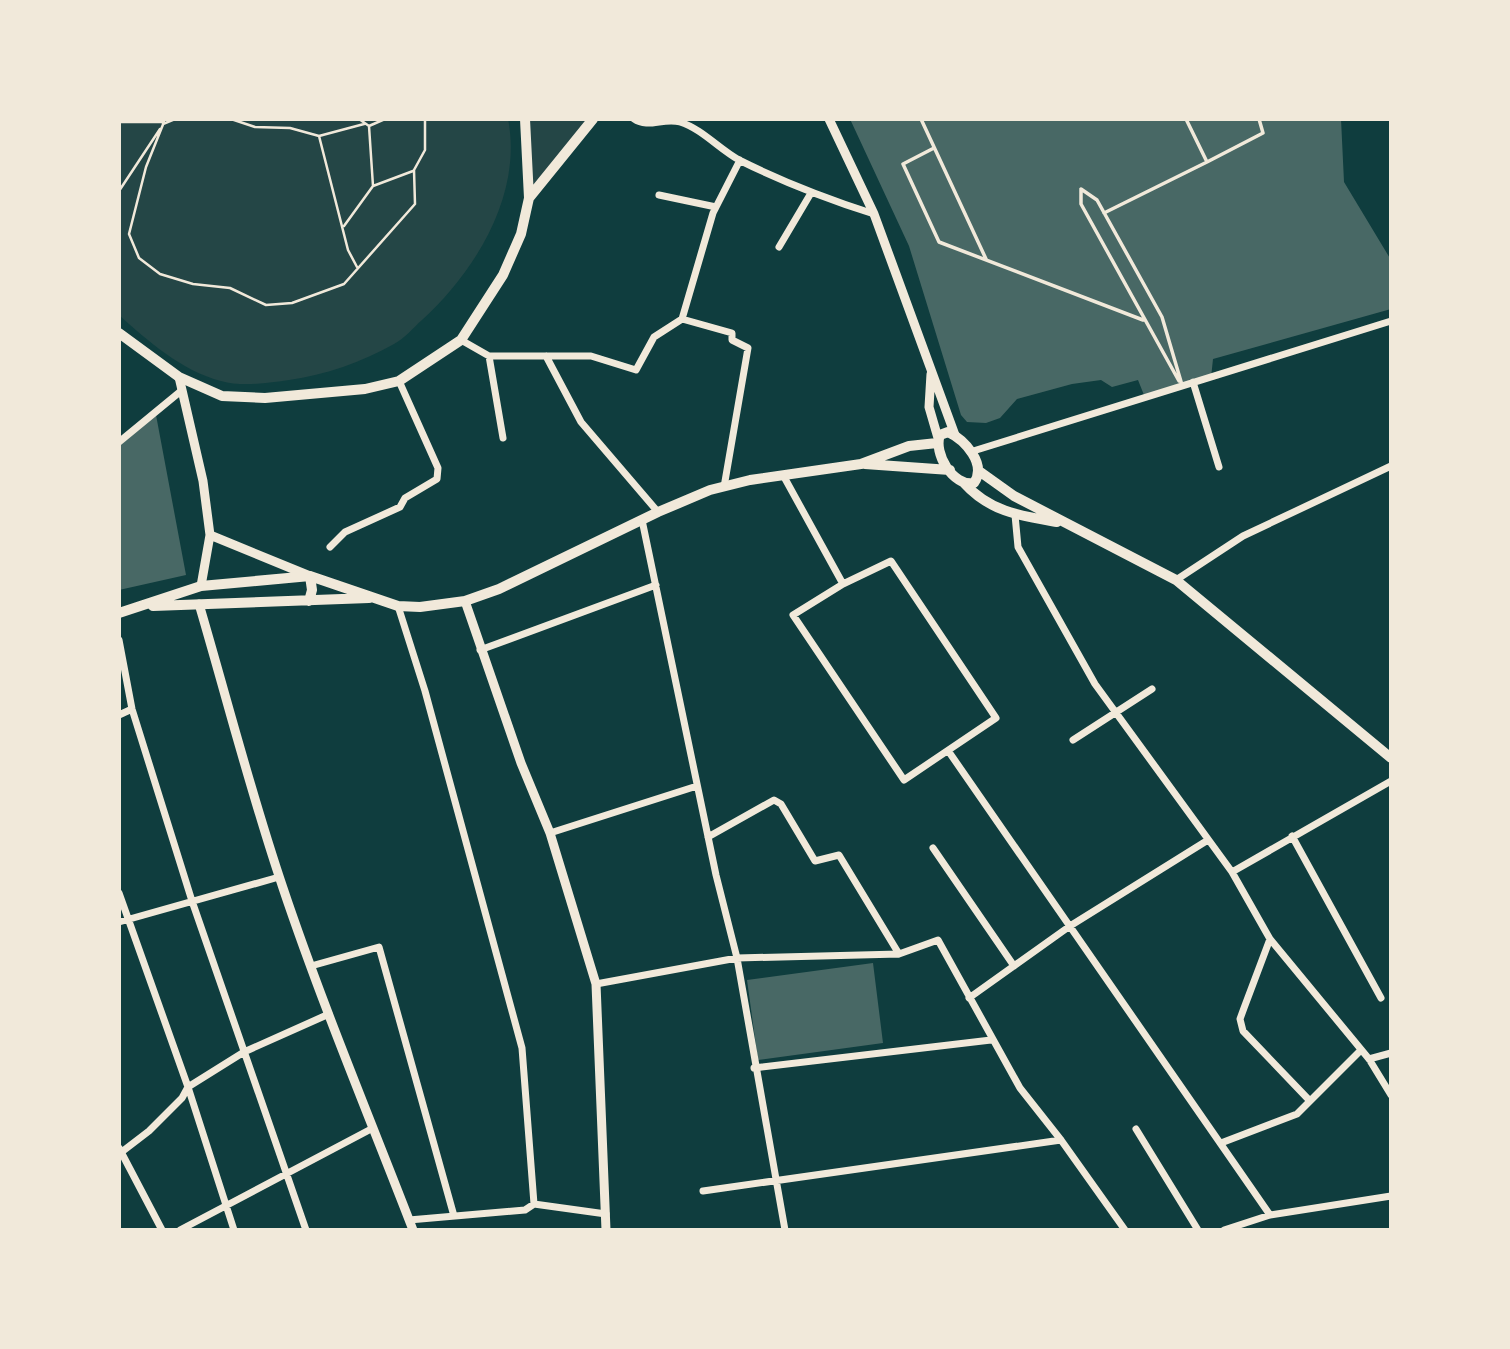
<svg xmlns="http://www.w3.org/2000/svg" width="1510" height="1349" font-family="Figtree,sans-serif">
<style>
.green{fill:#244646}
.building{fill:#486865}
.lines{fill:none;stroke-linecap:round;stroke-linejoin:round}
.path{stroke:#f1e9da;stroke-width:2.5}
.service{stroke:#f1e9da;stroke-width:3.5}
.minor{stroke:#f1e9da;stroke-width:7}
.tertiary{stroke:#f1e9da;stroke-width:9}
.secondary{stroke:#f1e9da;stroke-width:10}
</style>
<rect width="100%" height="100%" fill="#0f3d3e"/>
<path class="green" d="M119 119H508C523 194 475 272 422 320 413 328 404 339 394 344 362 362 325 375 289 380 268 383 242 387 221 381 182 371 148 341 119 315Z
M525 119H593L529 198Z"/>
<path class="building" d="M850 119H1341L1344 182 1391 260V309L1213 359 1211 378 1144 395 1138 380 1112 387 1101 380 1072 384 1017 399 1000 418 986 423 967 422 961 415 909 246Z
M156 415 186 575 119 590V446Z
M873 963 883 1043 758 1060 747 980Z"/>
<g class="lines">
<path class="path" d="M231 119 255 127 290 128 319 136 364 124
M119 122H164L146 167 129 234 139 258 160 274 193 284 230 288 266 305 292 303 344 284 415 204 414 170 425 150V119
M163 124 175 119
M369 126 385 119
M319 136 348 250 357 267
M373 186 413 171
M119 191 160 129
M344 226 373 186 369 126 359 119"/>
<path class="service" d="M921 119 986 259
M934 148 903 164 939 242 1143 320
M1207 162 1263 133 1259 119
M1081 189 1097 200 1162 317 1182 385
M1081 190V204L1179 381
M1104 213 1207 162 1186 119"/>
<path class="minor" d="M634 119C648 129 664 117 680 122 702 129 719 149 739 160 783 182 827 199 874 214
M659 195 716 207
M779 247 811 193
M682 319 732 333V340L748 348 724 487
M461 340 489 356H591L636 370 654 337 682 319 713 213 740 160
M489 356 503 438
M546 356 581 422 658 512
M1193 382 1219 467
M119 442 181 391
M970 452 1391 321
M783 475 843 584 891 561 996 718 904 780 793 615 843 584
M1015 515 1018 547 1095 684 1232 872 1270 939 1369 1059 1391 1095
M642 520 716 875 737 958 785 1230
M330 547 345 532 400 507 405 498 437 479 438 468 399 381
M1176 580 1243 536 1391 466
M398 606 425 691 522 1048 534 1204
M119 640 132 709 192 901 306 1230
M480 650 656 585
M119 715 132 709
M1073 740 1152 689
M949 752 1270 1215
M550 833 697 786
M1292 836 1381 998
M708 837 774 800 781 804 815 861 839 855 899 954
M933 848 1014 966
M1232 872 1391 781
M119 893 188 1087 234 1230
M119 922 279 877
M1270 939 1244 1008 1240 1019 1243 1031 1310 1101
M311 966 379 947 454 1216
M596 984 737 958 899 954 938 940 1020 1088 1061 1140 1125 1230
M969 998 1070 926 1208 840
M1369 1059 1391 1053
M754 1068 991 1040
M1136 1129 1198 1230
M1221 1143 1297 1114 1360 1051
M119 1148 162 1230
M119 1154 149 1131 182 1098 188 1087 244 1052 329 1014
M703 1191 1061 1140
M409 1220 525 1210 534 1204 606 1214
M180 1230 373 1128
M1224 1230 1270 1215 1391 1196"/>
<path class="tertiary" d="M829 119 874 214 955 435
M931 374 929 407 938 438
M179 377 203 481 210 535 201 586
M210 535 310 576
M465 601 521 763 550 833 596 984 606 1230
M199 604C227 699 251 794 283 888 322 1004 369 1116 413 1230"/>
<path class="secondary" d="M529 198 593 119
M119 333 179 377 222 396 265 398 365 389 399 381 461 340 503 275 521 234 529 198 525 119
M948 432C965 440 987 464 974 483 953 487 933 453 940 435Z
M865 464 950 470
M979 471 1014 496 1176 580 1391 758
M964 483C990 512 1021 516 1057 522
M309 601 312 590 310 576
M153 606 369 598
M119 613 201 586 310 576 398 606 420 607 465 601 499 589 658 512 710 490 750 480 861 464 909 446 937 443"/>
</g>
<rect width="1510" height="1349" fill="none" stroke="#f1e9da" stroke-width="242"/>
</svg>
